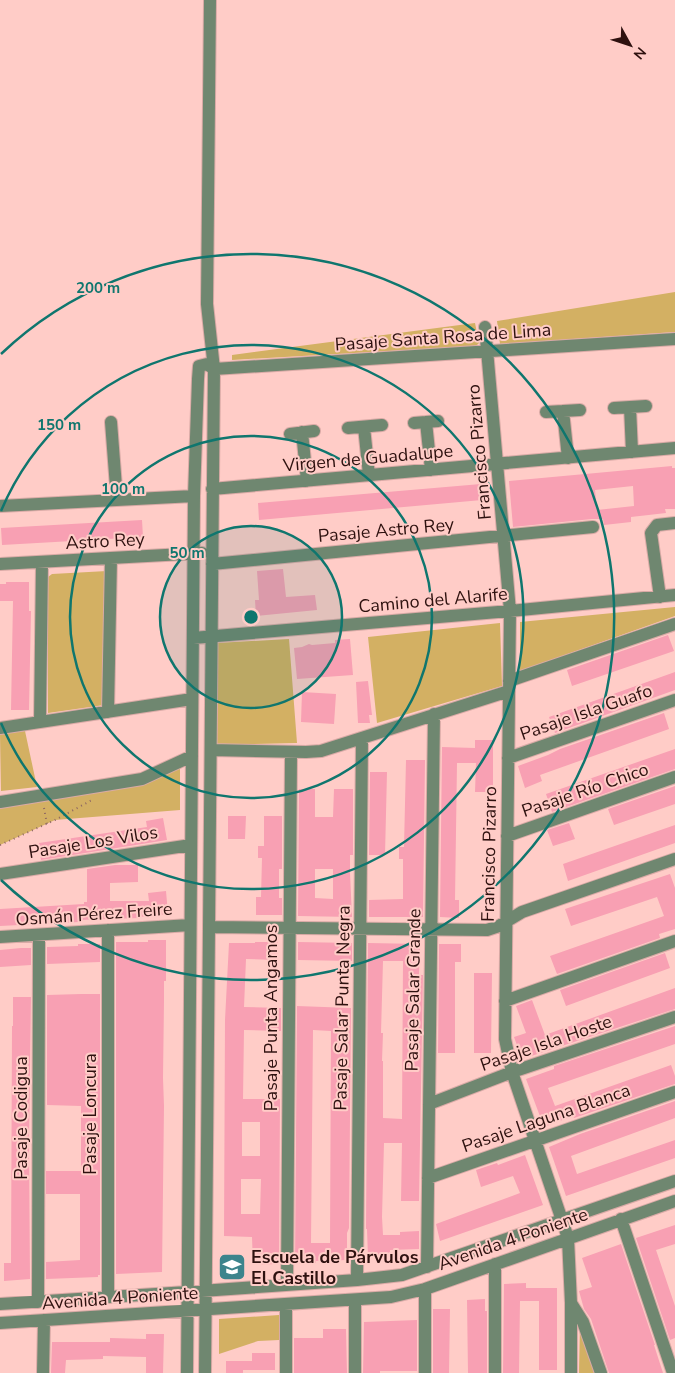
<svg xmlns="http://www.w3.org/2000/svg" width="675" height="1373" font-family="'Nunito Sans',sans-serif">
<style>
.green{fill:#d3b063}
.building{fill:#f8a0b3;fill-rule:evenodd}
.lines{fill:none;stroke-linecap:round;stroke-linejoin:round}
.minor-casing{stroke:#d9aaa6;stroke-width:14}
.path{stroke:#8d6662;stroke-width:2;stroke-dasharray:1 4;stroke-linecap:butt}
.minor{stroke:#6f8770;stroke-width:12}
.ring{fill:none;stroke:#0f766e;stroke-width:2.5}
.labels{text-anchor:middle;dominant-baseline:central;stroke-width:4;stroke-linejoin:round;paint-order:stroke}
.street-label{font-size:18px;fill:#2e110f;stroke:#ffccc7}
.poi-label{font-size:18px;font-weight:bold;fill:#2e110f;stroke:#ffccc7;text-anchor:start}
.centre{fill:#0f766e;stroke:#ffccc7;stroke-width:2.5}
.ring-label{font-size:15px;text-anchor:middle;font-weight:bold;fill:#0f766e;stroke:#ffccc7;stroke-width:4;stroke-linejoin:round;paint-order:stroke}
</style>
<rect width="100%" height="100%" fill="#ffccc7"/>
<path class="green" d="M675 292V332L500 344 497 321Z
M475 323 479 343 476 346 232 360V355Z
M107 571 104 705 48 713V577L52 574Z
M675 607V616L520 671V622Z
M500 623 502 686 377 723 368 637Z
M289 639 297 743 215 745 217 643Z
M25 731 37 787 1 791 0 734Z
M180 763V810L55 820 0 845V807Z
M279 1315V1340L258 1341 219 1354V1319Z
M580 1324 597 1373H579Z"/>
<path class="building" d="M672 466V468H675V509H665L666 513 631 517V522L604 525 603 519H592L513 527 509 481ZM633 486 634 506 597 510 595 490Z
M481 484 482 500 259 520 258 503Z
M142 520 143 537 2 545 1 528Z
M283 569 286 597 315 595 317 610 256 616 255 600H259L257 571Z
M6 582H29V611H31L29 710H11L13 601H0V584H6Z
M668 635 674 651 572 686 567 670Z
M350 639 353 675 297 679 294 648 302 647 309 644 312 645 335 643V640Z
M675 672V690L555 733 549 717Z
M368 681 372 715H369L370 723H358L356 682Z
M302 692 336 694 334 724 301 722Z
M664 713 669 729 540 775 542 781 525 788 518 766 548 755 560 749Z
M475 740H493V792H475L476 763H457L455 900H459V918L440 917 442 747 475 748Z
M675 749V769L552 812 546 794Z
M406 760H425L423 917H369V900L403 899V859H399V847H404Z
M370 772H387L385 855H369Z
M675 786V804L614 825 608 809Z
M299 789H315V817H333L334 789H353V855H350V873L352 917 298 916ZM315 869H333V899L315 898Z
M228 816H246L245 839H228Z
M264 816H282V869H279V898H282V915H256V897H261L262 858H258V846H264Z
M163 818 167 840 41 860 39 843 147 827 146 821Z
M569 823 575 839 553 846 547 830Z
M675 825V843L568 881 563 864Z
M115 865H138V882L110 883V901H149L148 893 166 891 168 914 139 917V918L79 920V922L0 926V909L84 904V902H87V869Z
M670 874 675 888V929L659 934 660 938 557 974 550 956 664 916 657 897 571 926 565 909Z
M148 940H166V981H164V1001L163 1078 164 1106 162 1272 116 1274V942H148Z
M255 942H278L277 960 246 959 244 1007 281 1008V1031L244 1030 243 1099H280L279 1264H275L253 1265 252 1237 224 1236 225 1020 229 943H255ZM242 1122H260V1156H242ZM241 1179H261L260 1214H241Z
M298 942 352 943V961L298 960Z
M368 943 420 944 419 975H423L419 1201H401L402 1143H384L382 1217 383 1235H400V1232L419 1231V1249L390 1250V1257H368L367 1229H366ZM383 961H403L402 1119 383 1118V1061H382L383 1033H381Z
M78 944H100V962L47 964V947L78 946Z
M439 944H461V962H455V1053H438Z
M21 948H31V965L0 967V950Z
M665 953 670 968 566 1006 560 990Z
M474 973H492L491 1053H474Z
M675 988V1009L522 1059 514 1037 526 1033 516 1006 532 1000 545 1035Z
M81 994H100V1275H98V1277L46 1279V1262L80 1260V1194H46V1171H81V1106L47 1105V995Z
M13 997H31L29 1143 30 1279 4 1281V1263H11L12 1026H13Z
M297 1006 351 1008 349 1228 347 1233V1260L316 1261V1263L295 1264ZM313 1030 331 1031 330 1243H311Z
M675 1026V1044L548 1088 555 1106 671 1065 675 1076V1084L574 1118 573 1116 544 1127 526 1079 554 1069V1066Z
M675 1101V1118L571 1156 577 1174 675 1140V1158L566 1196 549 1147 580 1134Z
M525 1155 543 1205 440 1241 436 1224 520 1193 513 1176 481 1187 476 1170 497 1163 498 1165Z
M675 1225V1244L656 1250 675 1306V1338L670 1340 636 1238Z
M621 1244 655 1345H654L663 1373H609L591 1319 584 1309 579 1291 592 1287 582 1258Z
M526 1283V1288H557V1370H539V1301H520L519 1373H503L504 1284Z
M485 1299V1311H487V1373H468L467 1300Z
M433 1309H450L449 1373H433Z
M417 1320V1371H380V1373H363L364 1322Z
M323 1329H346L347 1373H294V1338H323Z
M146 1334H164L163 1373H146V1357L103 1356V1359L66 1360 65 1373H51L52 1342H110V1338L146 1339Z
M252 1353H275V1370H243V1373H226V1361H252Z"/>
<g class="lines">
<g class="minor-casing">
<path id="minor" d="M485 327 510 611 505 1039 512 1072 568 1238 571 1303V1373
M214 369 675 339
M630 407 632 452
M614 408 646 406
M563 411 568 458
M546 412 580 410
M111 422 117 500
M426 422 431 470
M414 423 438 421
M364 427 369 475
M348 428 382 425
M302 432 307 481
M290 434 314 431
M212 489 675 448
M0 506 194 496
M0 564 202 553
M212 564 593 527
M660 597 651 533 657 525 675 523
M193 638 510 611 675 595
M509 681 675 624
M108 712 111 558
M40 722 42 562
M0 728 192 699
M211 750 306 752 321 751 509 691
M508 758 675 700
M0 802 142 779 192 756
M507 836 675 777
M0 874 191 845
M209 927 487 930 499 926 522 912 675 859
M108 930V1297
M0 937 190 925
M505 1001 675 941
M429 1104 512 1072 675 1017
M428 1178 675 1092
M621 1219 673 1373
M427 1267 434 714
M357 1280 362 738
M287 1284 291 752
M355 1300V1373
M38 1302 39 935
M571 1303 583 1322 601 1373
M0 1304 187 1292 357 1280 402 1275 675 1181
M286 1304V1373
M0 1323 391 1297 425 1289 675 1201
M43 1373 44 1320
M187 1373 194 496 198 379 199 366 207 364 214 369
M205 1373 214 369 207 304 210 0
M425 1373V1289
M495 1373V1264"/>
</g>
<path class="path" d="M44 808 47 824
M0 845 55 820 92 800"/>
<use href="#minor" class="minor"/>
</g>
<circle cx="251" cy="617" r="91" fill="#0f766e" fill-opacity=".12"/>
<g class="ring">
<circle cx="251" cy="617" r="91"/>
<circle cx="251" cy="617" r="181"/>
<path d="M1 511A272 272 0 1 1 1 723"/>
<path d="M1 354A363 363 0 1 1 1 880"/>
</g>
<defs>
<g id="school-square" transform="scale(1.4375)"><rect x="-9" y="-9" width="18" height="18" rx="4" fill="#3c848c" stroke="#ffccc7"/><path d="M0-5L7-2L0 1L-7-2ZM-4 1L0 2.5L4 1V4Q0 6-4 4Z" fill="#fff"/></g>
</defs>
<g fill-rule="evenodd">
<use href="#school-square" x="232" y="1267"/>
</g>
<g class="labels">
<g class="street-label">
<text transform="translate(443 337) rotate(-4)">Pasaje Santa Rosa de Lima</text>
<text transform="translate(479 452) rotate(-95)">Francisco Pizarro</text>
<text transform="translate(368 458) rotate(-5)">Virgen de Guadalupe</text>
<text transform="translate(386 530) rotate(-5)">Pasaje Astro Rey</text>
<text transform="translate(105 541) rotate(-3)">Astro Rey</text>
<text transform="translate(433 600) rotate(-5)">Camino del Alarife</text>
<text transform="translate(586 712) rotate(-19)">Pasaje Isla Guafo</text>
<text transform="translate(585 790) rotate(-19)">Pasaje Río Chico</text>
<text transform="translate(93 842) rotate(-9)">Pasaje Los Vilos</text>
<text transform="translate(489 854) rotate(-89)">Francisco Pizarro</text>
<text transform="translate(94 914) rotate(-4)">Osmán Pérez Freire</text>
<text transform="translate(413 990) rotate(-89)">Pasaje Salar Grande</text>
<text transform="translate(342 1008) rotate(-89)">Pasaje Salar Punta Negra</text>
<text transform="translate(271 1018) rotate(-90)">Pasaje Punta Angamos</text>
<text transform="translate(546 1043) rotate(-19)">Pasaje Isla Hoste</text>
<text transform="translate(90 1114) rotate(-90)">Pasaje Loncura</text>
<text transform="translate(21 1118) rotate(-90)">Pasaje Codigua</text>
<text transform="translate(546 1118) rotate(-19)">Pasaje Laguna Blanca</text>
<text transform="translate(513 1239) rotate(-19)">Avenida 4 Poniente</text>
<text transform="translate(120 1298) rotate(-4)">Avenida 4 Poniente</text>
</g>
<g class="poi-label">
<text x="251" y="1257">Escuela de Párvulos<tspan x="251" dy="21">El Castillo</tspan></text>
</g>
</g>
<circle cx="251" cy="617" r="8" class="centre"/>
<g class="ring-label">
<text x="98" y="293">200 m</text>
<text x="59" y="430">150 m</text>
<text x="123" y="494">100 m</text>
<text x="187" y="558">50 m</text>
</g>
<g transform="translate(630 45) rotate(130)" stroke="#ffccc7" stroke-width="4" paint-order="stroke">
<path d="M0-4L9 19L0 12L-9 19Z" fill="#2e110f"/>
<text y="-8" font-size="14" font-weight="bold" text-anchor="middle" fill="#2e110f">N</text>
</g>
</svg>
